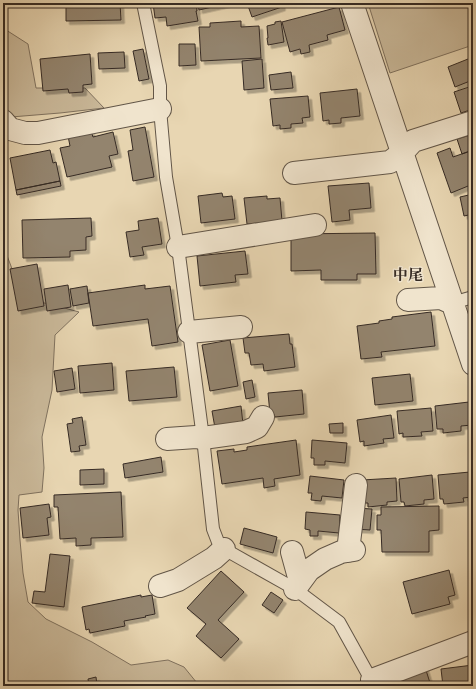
<svg xmlns="http://www.w3.org/2000/svg" width="476" height="689" font-family="'IM FELL Double Pica','Noto Serif JP',serif">
<style>
.green{fill:#cab99a;stroke:#80725f}
.building{fill:#93846e;stroke:#362b24;filter:url(#shadow)}
.lines{fill:none;stroke-linecap:round;stroke-linejoin:round}
.service-casing{stroke:#625648;stroke-width:14}
.minor-casing{stroke:#625648;stroke-width:24}
.service{stroke:#f0e4cd;stroke-width:12}
.minor{stroke:#f0e4cd;stroke-width:22}
.labels{text-anchor:middle;dominant-baseline:central;stroke-width:3;stroke-linejoin:round;paint-order:stroke}
.quarter-label{font-size:15px;font-weight:bold;fill:#362b24;stroke:#f0e4cd}
</style>
<defs>
<filter id="shadow"><feDropShadow dx="3.5" dy="3.5" stdDeviation="0" flood-color="#0004"/></filter>
</defs>
<rect width="100%" height="100%" fill="#e8d6b2"/>
<filter id="stains"><feTurbulence type="fractalNoise" baseFrequency=".005" numOctaves="4"/><feColorMatrix values="0 0 0 0 .2 0 0 0 0 .09 0 0 0 0 .02 0 0 0 .5 -.17"/></filter>
<radialGradient id="worn" r=".72"><stop offset=".6" stop-color="#630" stop-opacity="0"/><stop offset="1" stop-color="#630" stop-opacity=".3"/></radialGradient>
<path class="green" d="M368 3H473V45L390 73Z
M3 28 28 44 36 88H85L104 108 60 113 11 117 3 121Z
M3 245 14 274 22 299 50 304 79 312 55 335 52 390 42 437 44 468 42 492 19 495 18 510 20 540 23 573 28 602 46 619 92 642 131 665 168 660 184 667 197 683V686H3Z"/>
<path class="building" d="M66 3H120L121 20 66 21Z
M153 3H196L197 11H196L198 21 167 26 166 17 155 18Z
M198 3H230L199 10Z
M247 3H281L282 7 252 17Z
M339 7 345 30 327 35 328 40 309 45 310 52 301 54 300 49 290 52 282 22Z
M241 21V27L259 26 261 58 201 61 199 27H210V23Z
M281 21 284 42 268 45 267 38H268L267 26 275 24V22Z
M179 44H195L196 65 179 66Z
M143 49 149 79 139 81 133 51Z
M124 52 125 68 99 69 98 53Z
M90 54 92 84 83 85V92L69 93 68 89 43 91 40 59Z
M473 57V109L461 113 454 92 472 86 470 81 455 87 448 67Z
M262 59 264 88 244 90 242 61Z
M291 72 293 88 271 90 269 75Z
M357 89 360 116 341 118V123L329 124V120L323 121 320 93Z
M308 96 310 117 302 118 303 123 291 124V128L280 129V125L273 126 270 99Z
M145 127 154 177 133 181 128 151 133 150 130 130Z
M91 131 93 137 113 132 118 154 109 156 112 167 67 177 60 148 70 146 68 136Z
M473 134V150L462 154 457 139Z
M450 148 453 157 473 150V184L451 193 437 153Z
M50 150 53 163 56 162 60 181 16 190 10 158Z
M60 181 61 186 17 195 16 190Z
M369 183 371 208 349 210 350 220 332 222 328 186Z
M222 193 223 197 232 196 235 219 201 223 198 196Z
M473 194V214L464 216 460 197Z
M267 196V199L280 198 282 221 247 224 244 198Z
M91 218 92 236 86 237V250L70 251V257L23 258 22 220Z
M158 218 162 244 142 247 144 255 130 257 126 232 139 230 138 221Z
M375 233 376 274H357V280H321V270L291 271V234Z
M245 251 248 274 235 275 236 282 200 286 197 256Z
M37 264 44 306 18 311 10 269Z
M68 285 71 307 47 311 44 289Z
M145 285V289L170 286 178 342 152 346 148 319 93 326 88 293Z
M87 286 89 303 73 306 70 289Z
M431 312 435 346 381 352 382 357 361 359 357 326 379 323V321L392 319V317Z
M289 334 290 344H292L295 367 264 371 263 364 251 365 249 353H245L243 338Z
M230 340 238 386 210 391 202 345Z
M112 363 114 390 80 393 78 366Z
M174 367 177 397 129 401 126 371Z
M72 368 75 389 57 392 54 371Z
M410 374 413 401 375 405 372 378Z
M252 380 255 397 246 399 243 382Z
M302 390 304 414 275 417 274 414H270L268 393Z
M469 402 472 425 461 426V431L443 433V429H437L435 406Z
M241 406 243 424 215 428 212 411Z
M431 408 433 431 421 432 422 436 403 437V433L399 434 397 411Z
M391 415 394 438 383 439 384 443 364 446V441L360 442 357 420Z
M82 417 86 445 79 446 80 451 71 452 67 424 73 423 72 419Z
M343 423V433H330L329 424Z
M296 440 300 475 274 479 275 486 264 488 263 478 222 484 217 451 234 449V452L247 450V447Z
M312 440 347 443 345 463 325 461V465H314V458H311Z
M161 457 163 472 125 478 123 464Z
M104 469V484L80 485V470Z
M470 472 472 497 463 498 464 502 444 504 443 499H440L438 475Z
M432 475 434 499 424 500V504L405 506 404 502H401L399 479Z
M310 476 344 480 342 498 322 496 321 501 311 500 312 493H308Z
M396 478 397 501 387 502V505L368 507V503H364L362 480Z
M121 492 123 537 91 538V545L76 546V538L60 539 58 507H54V495Z
M49 504 51 517 47 518 49 535 23 538 20 508Z
M439 506V530L429 531V552H382L381 530H377V515H381V507Z
M356 508 372 509 370 530 355 529Z
M306 512 340 515 339 533 318 531V536H310V530L305 529Z
M244 528 277 537 273 553 240 544Z
M50 554 70 556 64 607 32 603 34 591 45 592Z
M449 570 455 595 448 597 450 604 412 614 403 582Z
M221 571 244 592 218 620 239 639 221 658 196 636 206 624 187 608Z
M271 592 283 600 274 613 262 605Z
M141 595V597L152 595 155 614 145 616 146 617 124 621 125 626 90 633 89 629 86 630 82 607Z
M473 665V686H443L441 669Z
M425 667 431 686H394L391 678Z
M96 677 97 685 89 686 88 679Z"/>
<g class="lines">
<g class="service-casing">
<path id="service" d="M143 3 160 86V109L166 177 178 247 203 438 213 529 218 542 224 549 295 589 339 622 374 685
M452 303 473 297"/>
</g>
<g class="minor-casing">
<path id="minor" d="M352 3 473 364
M3 121 10 129 25 133H38L160 109
M294 173 390 162 403 152 413 141 473 122
M178 247 315 225
M408 300 441 298 452 303
M189 332 241 327
M167 439 196 437 203 438 246 432 257 427 263 417
M348 551 356 485
M292 552 300 581
M160 586 178 580 214 558 224 549
M295 589 309 570 325 559 341 552 354 550
M372 680 473 642"/>
</g>
<use href="#service" class="service"/>
<use href="#minor" class="minor"/>
</g>
<g class="labels">
<g class="quarter-label">
<text x="408" y="275">中尾</text>
</g>
</g>
<rect width="476" height="689" fill="none" stroke="#e8d6b2" stroke-width="16"/>
<rect x="4" y="4" width="468" height="681" fill="none" stroke="#362b24" stroke-width="2"/>
<rect x="8" y="8" width="460" height="673" fill="none" stroke="#362b24"/>
<rect width="100%" height="100%" filter="url(#stains)"/>
<rect width="100%" height="100%" fill="url(#worn)"/>
</svg>
